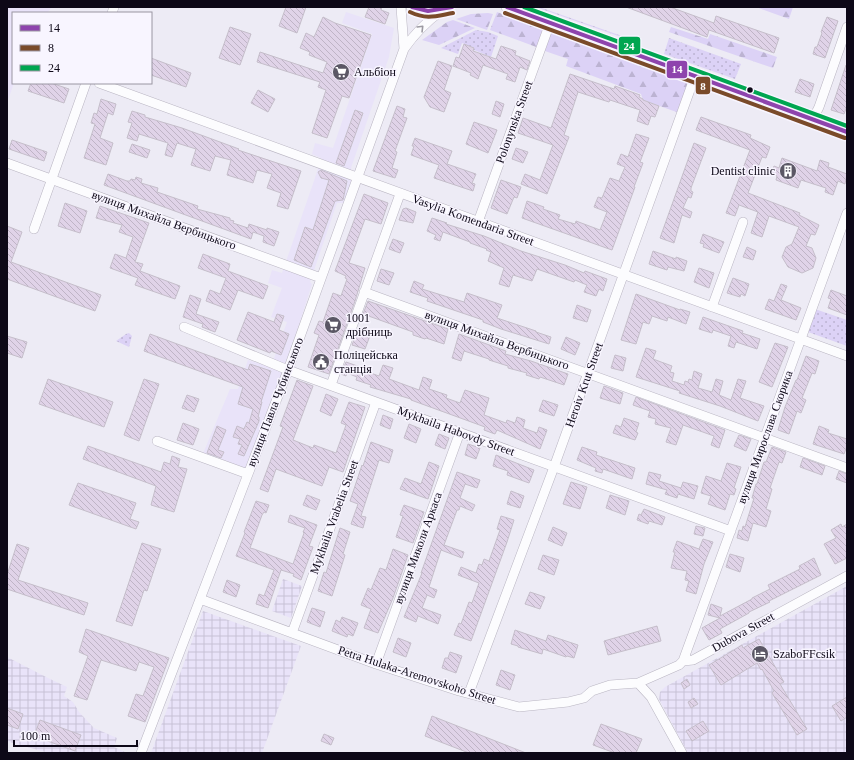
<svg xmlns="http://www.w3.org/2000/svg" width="854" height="760" font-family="'Times New Roman',serif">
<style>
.built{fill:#e9e3f9}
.industrial{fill:url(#industrial-grid)}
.green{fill:url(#green-dots)}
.forest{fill:url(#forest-firs)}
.building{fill:url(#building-back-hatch);stroke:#c5beca}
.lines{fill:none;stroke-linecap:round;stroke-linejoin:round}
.minor-casing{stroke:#b9b5c2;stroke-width:10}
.major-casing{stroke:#b9b5c2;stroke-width:12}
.minor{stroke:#fcfcfe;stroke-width:9}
.major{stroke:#fcfcfe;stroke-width:11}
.bus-1-casing{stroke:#f8f5ff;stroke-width:7}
.bus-2-casing{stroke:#f8f5ff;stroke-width:7}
.bus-3-casing{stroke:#f8f5ff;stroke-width:7}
.bus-1{stroke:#8e44ad;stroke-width:4}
.bus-2{stroke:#7a4b2a;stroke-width:4}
.bus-3{stroke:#00a651;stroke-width:4}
.oneway{stroke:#9c9aa2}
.bus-dot{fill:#0d0817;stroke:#f8f5ff;stroke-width:1.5}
.labels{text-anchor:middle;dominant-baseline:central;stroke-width:3;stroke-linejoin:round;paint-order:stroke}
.poi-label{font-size:12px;fill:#0d0817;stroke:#f8f5ff;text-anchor:start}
.street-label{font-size:12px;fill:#0d0817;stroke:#f8f5ff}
.line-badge{stroke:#f8f5ff;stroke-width:1.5}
.badge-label{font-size:11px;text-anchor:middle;font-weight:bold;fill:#fff}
</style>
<defs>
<pattern id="industrial-grid" width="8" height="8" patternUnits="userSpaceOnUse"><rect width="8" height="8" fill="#e9e3f9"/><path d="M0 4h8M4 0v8" fill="none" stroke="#c7c1d5"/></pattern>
<pattern id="green-dots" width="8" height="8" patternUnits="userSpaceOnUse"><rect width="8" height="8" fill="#dcd2f6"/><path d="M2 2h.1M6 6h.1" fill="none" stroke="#bcb3d2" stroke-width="1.8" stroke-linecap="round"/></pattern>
<pattern id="forest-firs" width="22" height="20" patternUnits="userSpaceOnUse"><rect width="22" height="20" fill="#dcd2f6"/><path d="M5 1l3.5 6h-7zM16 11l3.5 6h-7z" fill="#bcb3d2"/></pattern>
<pattern id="building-back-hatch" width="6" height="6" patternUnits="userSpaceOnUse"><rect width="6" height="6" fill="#e0d3e8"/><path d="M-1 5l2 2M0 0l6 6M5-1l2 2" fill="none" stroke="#bfb4c6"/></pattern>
</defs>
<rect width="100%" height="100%" fill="#edebf5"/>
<path class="built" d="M7 7H52L47 13H13V83H14L7 103Z
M346 12 394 28 389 57 351 168 352 181 345 203H337L310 282 312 284 299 325 246 471 202 456 230 389H238L248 360 271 367 287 322 271 317 282 288 268 283 272 270 282 273 316 175 321 158 312 154 315 143 333 148 372 34 342 23Z"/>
<path class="industrial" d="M283 579 302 586 291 618 272 611Z
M847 586V753H688L659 699 660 692 665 687Z
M203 611 301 646 262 753H151Z
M7 657 48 678 67 687 64 696 73 702 79 712 94 728 117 738 114 747 127 753H49L9 742 7 739Z"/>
<path class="green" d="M536 7H539L639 42 638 43Z
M476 30 488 32 498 36 491 57 474 50V48L462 43 458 54 441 48Z
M669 38 741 64 735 79 664 54Z
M815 309 847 320V346L808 332Z
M129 333 132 336 129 347 116 341 126 334Z"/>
<path class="forest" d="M756 7H793L789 19Z
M497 12 545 30 539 48 490 30Z
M488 13 493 14 487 30 456 19 471 14Z
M453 20 475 28 439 45 422 40 447 22Z
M671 27 708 39 710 34 777 57 773 68 669 32Z
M549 32 693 84 682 114 643 100 641 94 566 66 568 59 542 50Z"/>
<path class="building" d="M286 7H306L297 33 279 26Z
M369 7H382L381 10 389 13 385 24 365 17Z
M626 7H670L714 23 716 16 779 38 774 53 709 30 707 37Z
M323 17 335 23 371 35 349 98 342 96 327 138 312 133 326 90 318 87 320 82 257 62 260 52 323 73 327 62 309 55 310 52 300 48 306 33 314 37Z
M827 17 838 21 825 58 813 54 815 47H817L822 33 821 32Z
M230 27 251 34 240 65 219 58Z
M464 44 474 48 473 51 496 59 501 46 516 51 515 55 530 61 527 70 520 67 515 82 506 79 508 74 483 65 478 79 470 75 471 73 453 66 456 57 459 58Z
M151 58 191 73 186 87 151 75Z
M438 61 452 66 444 90 451 93 444 112 430 107 424 97Z
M846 65H847V106L844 114 831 110Z
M570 74 614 89 615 86 640 95 639 97 643 99V100L659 106 655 117 651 116 648 125 637 121 640 110 610 100 609 102 578 92 564 135 569 137 547 194 521 184 525 174 540 180 553 145 518 133 523 118 551 128Z
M800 79 814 84 810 97 795 92Z
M31 83H51L69 89 64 103 28 91Z
M258 90 275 99 268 112 251 103Z
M101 99 116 104 113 115 108 113 100 138 113 143 106 165 84 158 95 124 91 123 94 113 97 114Z
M496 101 504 104 500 117 492 114Z
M397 106 405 109 403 117 407 118 395 151 397 152 392 168 398 170 395 178 373 171Z
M355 110 363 113 344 166 336 163Z
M132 111 145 115V117L182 128 239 149 238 150 301 171 288 209 277 206 281 193 267 188 272 174 257 170 253 183 227 175 231 160 215 156 210 171 191 165 196 149 177 143 172 157 165 155 168 143 139 134 137 141 127 138 132 123 128 122Z
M701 117 751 135 750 138 770 147 766 158 762 157 748 193 800 213 799 215 819 225 815 235 811 234 806 246 812 248 816 258 813 268 802 273 788 267 782 257 786 247 792 244 799 227 769 216 762 237 751 233 758 212 739 205 735 216 726 213 750 150 696 130Z
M474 122 497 130 488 153 466 144Z
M636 134 649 138 640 162 643 163 634 187H635L612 250 522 218 527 201 544 207 543 209 560 215 558 219 575 224 576 221 600 230 607 212 594 207 598 197 602 198 610 178 619 181 625 167 617 164 621 154 628 157Z
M415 138 452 151 447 164 476 174 472 183 475 184 473 191 434 178 439 165 411 155 414 146H412Z
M12 140 47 152 44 161 9 149Z
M694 143 706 148 691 188V191L693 192 691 198 688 197 683 208 692 212 690 218 682 215 674 243 660 238Z
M132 144 150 150 147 158 129 152Z
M516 148 528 152 523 163 512 159Z
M782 158 817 171 820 160 829 163 828 167 847 174 845 184 838 181 833 195 825 192 826 188 801 180 798 188 776 180 777 176 771 174 774 166 779 168Z
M321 170 347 181 343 200 335 201 311 267 294 260 305 227 313 230 329 180 321 178 318 172Z
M108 174 127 181H130L131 179 135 180 136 177 142 179 141 183 158 188 157 192 198 206 197 209 230 218V220L234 221 233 223 248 228 249 224 267 230V228L279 232 274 246 263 242 264 236 253 232 251 239 104 185Z
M501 180 521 187 517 198 514 197 507 214 491 208Z
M364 194 388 203 381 224 365 219 349 263 365 268 355 301 329 374 308 367 319 335 314 333 319 321 323 322 333 293 341 296 347 279 345 278 346 276 335 271Z
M65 203 87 211 80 233 58 226Z
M100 206 149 223 135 262 143 264 140 271 180 286 175 299 135 285 138 278 110 268 115 254 126 258 133 237 119 232 122 225 96 218Z
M406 208 416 212 413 223 399 220 403 209Z
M432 218 447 223 446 224 484 236 521 251 565 265 584 273 585 271 607 279 603 291 599 289 596 296 584 292 587 285 575 280 574 282 537 269 532 281 513 275 509 287 499 284 504 268 488 261 491 252 486 250 487 249 470 243V242L443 232 440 241 434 239 436 235 427 231Z
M7 226 22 232 11 262 101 295 95 311 7 279Z
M703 234 724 242 719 253 703 247 704 244 700 243Z
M393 239 404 243 400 253 389 249Z
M747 247 756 251 753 260 743 257Z
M653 251 676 259V257L687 261 684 271 668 267 667 270 649 264Z
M203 254 230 264 228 271 268 286 263 299 238 290 230 310 206 301 210 290 220 294 226 278 198 268Z
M699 268 714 273 709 288 694 282Z
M381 269 394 273 389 285 377 281Z
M733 278 749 284 745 296 741 294 740 297 727 293Z
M414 281 424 285 422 289 464 302 467 293 502 305 497 318 536 331V332L551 337 549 344 501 329 483 322V320L427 301 428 298 410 292Z
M781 284 787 286 781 300 801 308 796 320 765 309 769 299 774 301Z
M831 290 847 296V315L828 308 831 299 828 298Z
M636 294 680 310V309L690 312 686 324 668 317 667 321 652 316 649 324 643 322 636 344 621 340Z
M190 295 201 299 196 314 219 322 215 332 202 327 203 324 183 317Z
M368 301 448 329 444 344 426 338 425 339 413 335V332L363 314Z
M577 305 591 310 587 322 573 318Z
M248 312 274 322 277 314 284 316 279 330 289 334 281 355 271 351 270 353 237 340Z
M703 317 743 331 742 333 760 339 757 349 736 342 734 348 728 346 731 336 713 330 712 333 699 329Z
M358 329 371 333 365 349 352 345Z
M150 334 248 370 250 364 271 371 261 402H262L258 417H259V421L244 456 238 454 242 445 238 444 240 439 233 437 237 426 244 429 247 422 249 423 253 409 238 404 243 387 144 351Z
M459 334 506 351 505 354 531 361 568 374 564 385 540 377 539 379 526 375 527 373 508 368V366L489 360V359L464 351 461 361 452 358Z
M7 336 27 342 22 358 7 353Z
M566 337 580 343 575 355 561 349Z
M775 343 788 347 772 387 759 382Z
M646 348 656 351 653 359 672 366 670 372 674 373 672 381 684 385 685 381 688 382 689 379 692 380 694 371 702 374 698 388 712 392 716 379 723 381 719 395 731 400 738 379 746 381 740 398 764 406 758 421 720 406 679 393 680 391 636 377Z
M615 355 626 358 623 371 611 368Z
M806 356 819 361 815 374 812 373 802 398 806 400 801 413 797 411 789 434 778 430 785 407 796 380H797Z
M346 362 366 369 365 371 379 376 383 365 393 368 389 379 419 390 423 377 432 380 429 389 447 395 446 398 460 403 465 390 489 398 484 415 506 423 507 420 515 423 517 417 525 420 523 428 537 433 539 427 547 430 540 449 497 430 495 434 484 430 485 427 411 400V399L370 387 371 385 356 380 357 377 347 373 346 376 341 374Z
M48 379 113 402 104 427 39 404Z
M144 379 159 384 139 441 124 435Z
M297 380 313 386 293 440 313 448 314 445 336 453 346 425 341 423 349 402 365 407 343 472 329 467 322 486 276 469 268 492 260 489 283 427 280 426Z
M604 386 623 393 620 404 600 398Z
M326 394 338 399 331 416 320 411Z
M187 395 199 399 194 412 182 408Z
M636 397 725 430 719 448 711 445 714 436 683 425 676 445 666 442 671 428 655 424 656 419 648 417 650 411 633 405Z
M543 400 558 405 554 416 539 411Z
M383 415 393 419 390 429 380 425Z
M624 418 639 423 636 432 638 433 635 440 613 433 616 425 621 427Z
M183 423 199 429 193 445 177 440Z
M409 424 421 429 416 443 404 438Z
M217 426 226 430 218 450 224 452 221 458 207 453Z
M819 426 829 430 828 433 847 439V446L844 454 813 444Z
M439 434 449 438 445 449 435 445Z
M739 435 751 439 746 451 734 446Z
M371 442 393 450 389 463 379 460 361 516 366 517 363 528 351 524 358 504 350 501 362 465 363 466Z
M468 444 480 448 476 459 465 455Z
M88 446 161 472 164 462 170 464 172 456 180 459 178 467 187 469 174 512 151 505 156 486 83 459Z
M582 447 597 452 596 455 635 468 632 479 603 469 602 473 595 471 596 468 577 460Z
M772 447 786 452 782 463 779 462 770 488 772 489 766 509 771 511 766 527 753 523 748 541 737 538 739 530 742 531 743 526 745 527 754 498H752L756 484H757L764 462H766Z
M496 455 534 470 529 483 507 475 508 471 493 466Z
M803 458 825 466 822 475 800 467Z
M429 462 439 466 428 499 400 489 405 478 421 484Z
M727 463 741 467 734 488 736 489 734 495 730 494 725 510 708 504 711 496 701 493 706 476 721 481Z
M839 471 847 474V483L836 479Z
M457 472 480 480 477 488 465 484 460 498 475 505 472 511 460 506 459 510H457L444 545 464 552 462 558 441 550 429 587 437 590 434 598 427 595 422 608 441 615 438 624 418 616 416 622 404 617 422 573H421Z
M649 472 661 475 659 481 681 488 683 482 698 486 694 499 678 494 677 498 665 494 667 490 646 484Z
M571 482 587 487 580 509 563 504Z
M78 483 136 503 130 519 139 522 136 529 69 505Z
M511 491 524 496 520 508 507 504Z
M307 495 320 500 316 510 303 505Z
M610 495 629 501 625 515 606 508Z
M256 501 269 505 266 513 264 512 262 515 250 548 254 549 293 564 304 533 303 532 305 528 288 522 290 515 317 525 309 546 313 547 301 580 293 576 294 574 281 570 268 608 256 604 259 594 264 596 274 570 236 556 245 533 244 532Z
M404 505 424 512 413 543 396 537 403 516 400 515Z
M644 509 665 517 662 525 649 521 648 524 637 520 639 514 641 515Z
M501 516 514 520 507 542 471 641 454 635 459 623 461 624 469 602 472 603 479 583 458 575 461 567 476 573 479 564 482 565 484 559 489 561 500 530 497 529Z
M841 524 842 527 847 524V558L835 564 824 544 836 538 831 530Z
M696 526 705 528 703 536 694 534Z
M553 527 567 533 562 546 548 540Z
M340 528 350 532 343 554 345 555 332 596 318 591 324 572 326 573Z
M703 539 713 542 704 564 696 594 686 591 689 581 685 580 687 571 671 568 675 552H673L677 541 699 549Z
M142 543 161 549 147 591 144 590 132 626 116 621Z
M17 544 29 548 18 580 88 603 84 615 7 589V575Z
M393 549 408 555 393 598 378 633 364 628 371 609 361 605 368 588 371 590 380 568 386 570Z
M730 554 744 558 740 572 726 567Z
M543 555 559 560 554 575 538 569Z
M814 558 821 575 769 601 770 602 749 612V613L720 629 722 633 709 640 702 628 720 618 708 615 711 604 722 608 720 616 752 599V598L770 589 768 585 800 569 799 566Z
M227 580 240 585 236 597 223 592Z
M530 592 545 597 540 609 525 604Z
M312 608 325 612 320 627 307 622Z
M342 617 358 623 353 636 348 634 347 637 332 631 336 620 340 622Z
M657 626 661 641 608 655 604 641Z
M86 629 169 658 145 722 128 716 136 694 143 696 154 667 139 662 136 671 101 660 87 700 74 696 88 656 79 652Z
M515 630 546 641 548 635 578 645 574 658 567 656 566 657 543 649 542 654 518 647V646L511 644Z
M398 638 411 643 406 657 393 652Z
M759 639 784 682 780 684 807 729 797 735 772 693 774 691 762 669 761 670 757 663 721 685 709 665 742 645 743 648Z
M450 652 462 656 456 673 442 668 445 658H448Z
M501 670 515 675 510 690 496 685Z
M687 679 690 685 684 689 681 683Z
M847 697V717L841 721 832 706Z
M694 698 698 704 691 708 688 702Z
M7 708 23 714 18 729 7 725Z
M432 716 526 753H469L425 736Z
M40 720 81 735 75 751 34 736Z
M703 721 709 731 692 741 686 731Z
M601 724 642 739 636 753H615L593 745Z
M324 734 334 738 331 745 321 741Z"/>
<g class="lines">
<g class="minor-casing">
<path id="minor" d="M401 7 404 49
M112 13 114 7
M99 83 847 356
M813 119 819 107 847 27
M7 163 321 278
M478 222 550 23
M34 229 86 83
M364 292 847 468
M712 307 743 222
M184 327 288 370 731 531
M331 385 400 194
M157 441 248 474
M200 599 376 664 459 691 519 707 568 702 584 698 592 691 610 685 638 683 679 665 683 661 693 660 847 576
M292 633 376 402
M683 661 847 213
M376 664 460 432
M638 683 651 697 682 753
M469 693 554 467 695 76
M141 753 288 370 404 49C415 33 426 22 441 11"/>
</g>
<g class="major-casing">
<path id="major" d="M412 7C423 13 437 14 448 7
M507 7 847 132"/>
</g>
<use href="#minor" class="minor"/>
<use href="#major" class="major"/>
<g class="bus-1-casing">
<path id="bus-1" d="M412 7 428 11 452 7
M507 7 847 132"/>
</g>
<g class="bus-2-casing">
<path id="bus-2" d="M410 12C427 20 436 16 453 13
M505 13 845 138"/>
</g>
<g class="bus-3-casing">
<path id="bus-3" d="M524 7 847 126"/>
</g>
<use href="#bus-1" class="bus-1"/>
<use href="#bus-2" class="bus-2"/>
<use href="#bus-3" class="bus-3"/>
</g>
<defs><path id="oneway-chevron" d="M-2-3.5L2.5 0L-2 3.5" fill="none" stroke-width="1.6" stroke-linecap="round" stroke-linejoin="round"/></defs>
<use class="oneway" href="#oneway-chevron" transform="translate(421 28) rotate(-45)"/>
<defs>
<g id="supermarket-disc" transform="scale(0.9)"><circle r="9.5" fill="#5b5765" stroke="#f8f5ff"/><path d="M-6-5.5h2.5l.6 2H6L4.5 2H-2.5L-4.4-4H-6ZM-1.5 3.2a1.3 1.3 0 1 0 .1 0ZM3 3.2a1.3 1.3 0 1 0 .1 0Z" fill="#fff"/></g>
<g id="building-disc" transform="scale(0.9)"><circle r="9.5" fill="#5b5765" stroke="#f8f5ff"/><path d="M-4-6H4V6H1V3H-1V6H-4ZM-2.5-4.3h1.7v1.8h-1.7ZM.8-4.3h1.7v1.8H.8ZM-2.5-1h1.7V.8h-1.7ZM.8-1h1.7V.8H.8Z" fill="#fff"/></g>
<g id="civic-disc" transform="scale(0.9)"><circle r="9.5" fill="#5b5765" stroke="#f8f5ff"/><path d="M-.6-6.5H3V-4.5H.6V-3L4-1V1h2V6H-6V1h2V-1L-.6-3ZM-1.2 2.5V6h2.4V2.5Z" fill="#fff"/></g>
<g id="hotel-disc" transform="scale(0.9)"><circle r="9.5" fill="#5b5765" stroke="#f8f5ff"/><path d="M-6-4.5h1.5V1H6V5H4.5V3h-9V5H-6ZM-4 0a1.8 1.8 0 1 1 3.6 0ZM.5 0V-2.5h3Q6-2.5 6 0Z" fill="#fff"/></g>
</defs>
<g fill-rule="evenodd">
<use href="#supermarket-disc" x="341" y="72"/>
<use href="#building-disc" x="788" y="171"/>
<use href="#supermarket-disc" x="333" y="325"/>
<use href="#civic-disc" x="321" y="362"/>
<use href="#hotel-disc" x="760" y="654"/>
</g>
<circle class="bus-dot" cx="750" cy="90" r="3.5"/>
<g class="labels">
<g class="poi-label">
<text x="354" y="72">Альбіон</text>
<text x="775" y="171" text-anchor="end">Dentist clinic</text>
<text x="346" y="318">1001<tspan x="346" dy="14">дрібниць</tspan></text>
<text x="334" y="355">Поліцейська<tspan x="334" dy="14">станція</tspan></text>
<text x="773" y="654">SzaboFFcsik</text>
</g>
<g class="street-label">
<text transform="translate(514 122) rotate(-70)">Polonynska Street</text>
<text transform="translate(164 220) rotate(20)">вулиця Михайла Вербицького</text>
<text transform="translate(473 220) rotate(20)">Vasylia Komendaria Street</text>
<text transform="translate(497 340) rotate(20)">вулиця Михайла Вербицького</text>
<text transform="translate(584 385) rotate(-70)">Heroiv Krut Street</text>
<text transform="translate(275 402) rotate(-69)">вулиця Павла Чубинського</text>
<text transform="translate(456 431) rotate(20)">Mykhaila Habovdy Street</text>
<text transform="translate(765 437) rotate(-70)">вулиця Мирослава Скорика</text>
<text transform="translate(334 517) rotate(-70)">Mykhaila Vrabelia Street</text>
<text transform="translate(418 548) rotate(-70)">вулиця Миколи Аркаса</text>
<text transform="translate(743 632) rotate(-29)">Dubova Street</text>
<text transform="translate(417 675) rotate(18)">Petra Hulaka-Aremovskoho Street</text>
</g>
</g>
<g class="line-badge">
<rect x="618" y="36" width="23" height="19" rx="4" fill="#00a651"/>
<rect x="666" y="60" width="22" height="19" rx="4" fill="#8e44ad"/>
<rect x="695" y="76" width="16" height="19" rx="4" fill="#7a4b2a"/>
</g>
<g class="badge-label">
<text x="629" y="50">24</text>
<text x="677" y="73">14</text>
<text x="703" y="90">8</text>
</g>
<rect width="854" height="760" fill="none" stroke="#0d0817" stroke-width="16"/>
<rect x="12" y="12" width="140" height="72" fill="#f8f5ff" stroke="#9a96a2"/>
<rect x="20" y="25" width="20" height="6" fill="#8e44ad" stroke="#9a96a2"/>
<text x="48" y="32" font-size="12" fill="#0d0817">14</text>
<rect x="20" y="45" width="20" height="6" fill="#7a4b2a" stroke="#9a96a2"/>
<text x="48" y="52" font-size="12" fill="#0d0817">8</text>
<rect x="20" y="65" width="20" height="6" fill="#00a651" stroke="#9a96a2"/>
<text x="48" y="72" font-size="12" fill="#0d0817">24</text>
<path d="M14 740v6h123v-6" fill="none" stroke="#0d0817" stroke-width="2"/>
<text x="20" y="740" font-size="12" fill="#0d0817" stroke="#f8f5ff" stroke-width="3" paint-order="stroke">100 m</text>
</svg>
